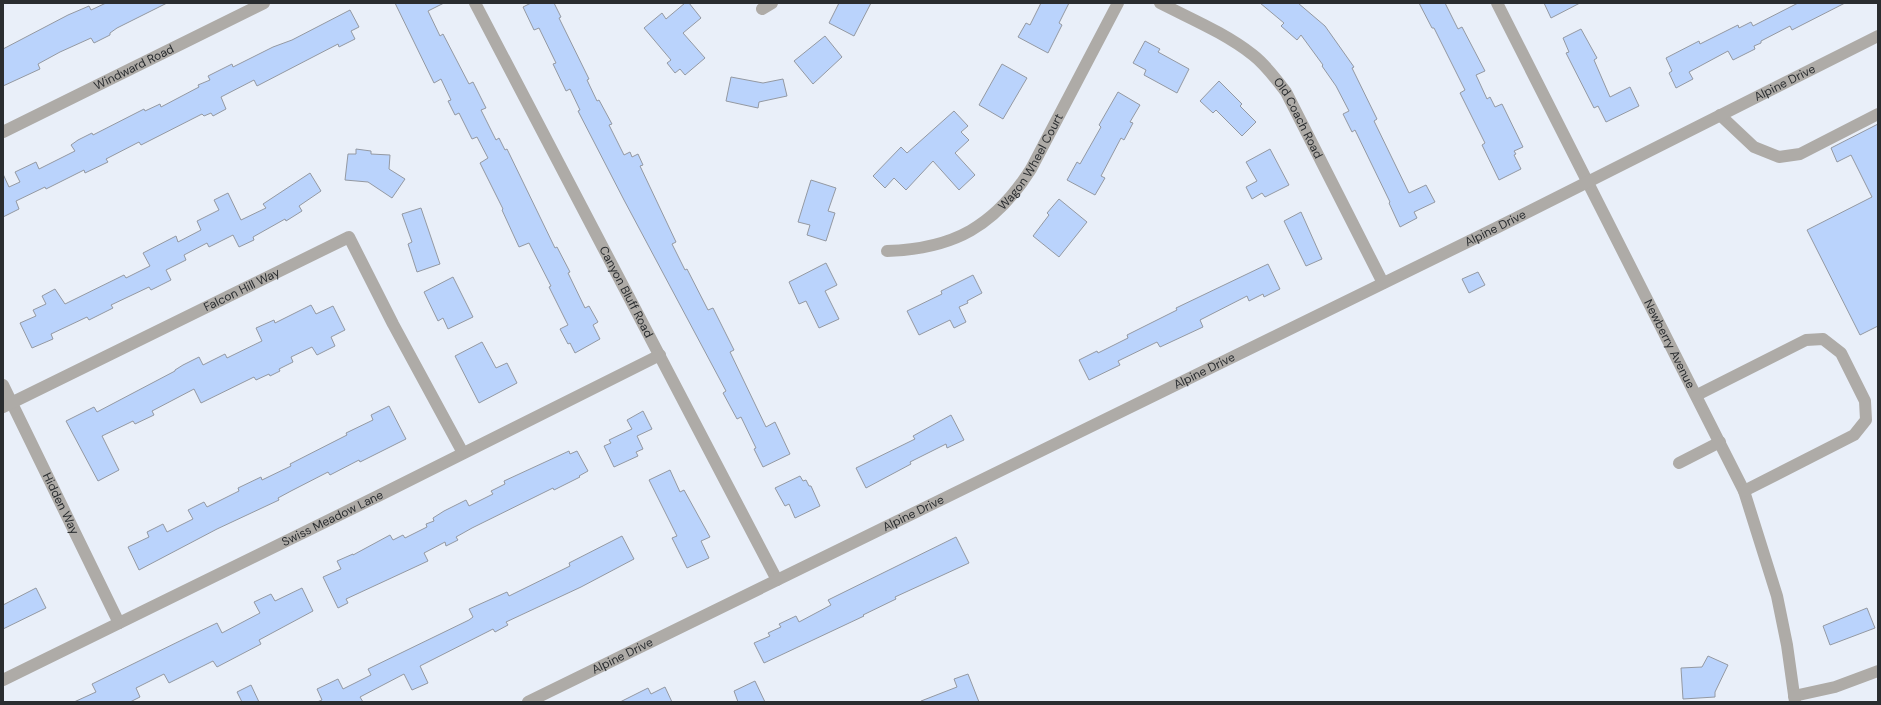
<svg xmlns="http://www.w3.org/2000/svg" width="1881" height="705" font-family="'DM Sans',sans-serif">
<style>
.building{fill:#bad3fc;stroke:#9499a2}
.lines{fill:none;stroke-linecap:round;stroke-linejoin:round}
.minor{stroke:#aeaba7;stroke-width:12}
.labels{text-anchor:middle;dominant-baseline:central;stroke-width:3;stroke-linejoin:round;paint-order:stroke}
.street-label{font-size:12px;fill:#2a2d30;stroke:#fff}
</style>
<rect width="100%" height="100%" fill="#e9eff9"/>
<path class="building" d="M106 3H167L117 28 110 33V35L94 43 91 38 60 52 38 64 40 69 3 86V49L68 15 89 6 91 10Z
M395 3H444L428 11 440 36 443 34 469 84 473 82 486 108 481 110 496 140 499 138 505 150 507 149 555 248 557 247 570 272 568 273 585 308 589 306 598 322 593 325 600 339 575 353 570 343 568 344 560 329 568 325 549 287 551 286 529 243 519 247 502 210 503 209 480 163 488 158 477 137 472 139 459 113 455 115 448 101 451 100 441 79 434 83Z
M531 3H554L561 17 559 18 589 79 587 80 597 101 599 100 612 124 609 125 624 155 630 152 632 157 638 154 643 165 640 166 676 242 672 244 685 270 687 269 708 310 713 308 734 350 730 352 766 427 775 422 790 454 763 467 754 449 756 448 741 417 737 419 723 393 726 391 624 200 578 111 580 110 570 89 566 91 553 64 556 63 539 28 534 30 523 7Z
M685 3H689L701 18 683 33 705 58 685 75 680 69 675 73 667 63 671 60 644 28 662 13 666 19Z
M839 3H871L854 36 829 23Z
M1041 3H1069L1059 23 1062 25 1048 53 1018 37 1026 23 1030 25Z
M1260 3H1298L1325 26 1354 67 1352 68 1377 119 1374 121 1409 193 1426 185 1435 202 1414 212 1417 218 1400 227 1389 203 1390 202 1355 130 1352 132 1343 114 1349 111 1336 86 1322 66 1323 65 1301 35 1297 40 1281 26 1284 23Z
M1419 3H1445L1458 29 1462 27 1485 71 1476 75 1487 99 1490 97 1495 107 1502 104 1523 147 1514 151 1516 154 1514 155 1521 169 1499 180 1482 145 1485 143 1460 93 1465 90 1434 28H1432Z
M1544 3H1580L1551 18Z
M1798 3H1845L1792 30 1790 26 1761 41V43L1754 46 1755 49 1733 60 1728 51 1689 72 1693 79 1676 88 1669 73 1672 71 1666 58 1699 41 1700 44 1738 25 1739 28 1751 22 1753 26Z
M350 10 359 27 351 31 355 39 339 47 338 44 257 86 254 80 221 97 226 109 213 116 211 113 204 116 202 114 141 145 139 142 106 159 108 162 85 173 84 170 46 189 45 187 16 201 19 209 3 217V174L9 187 20 182 15 172 36 162 39 169 75 151 71 145 78 140 92 133 93 135 144 109 145 111 160 104 161 107 199 87 198 85 210 80 208 76 232 64 233 67 273 47 292 40Z
M1581 29 1597 58 1594 60 1610 97 1630 87 1639 106 1606 122 1598 106 1594 108 1566 53 1569 52 1563 38Z
M825 36 842 57 813 84 794 61Z
M1145 41 1160 49 1158 52 1189 69 1177 93 1144 75 1146 70 1133 63Z
M1002 64 1027 78 1003 119 979 105Z
M731 77 763 83 783 79 787 96 759 102 758 108 726 101Z
M1219 81 1242 104 1240 106 1256 122 1242 136 1216 110 1213 113 1200 101Z
M1118 92 1140 105 1130 122 1133 123 1124 140 1121 138 1101 176 1105 178 1095 195 1067 180 1077 162 1080 164 1101 127 1099 125Z
M954 111 968 126 961 132 969 140 955 153 975 175 959 190 933 161 906 190 894 178 885 188 873 176 901 147 907 153Z
M1878 124V326L1860 335 1807 230 1872 197 1851 155 1837 162 1831 148Z
M356 149 371 151V154L390 155 389 169 405 179 392 198 368 182 345 180 348 154H356Z
M1270 149 1289 185 1265 197 1262 193 1252 199 1246 187 1257 181 1246 162Z
M310 173 321 191 299 206 302 211 286 221 285 219 253 237 254 240 239 247 233 235 209 247 207 243 184 255 186 260 166 270 171 280 151 290 149 287 111 305 113 308 89 320 87 317 51 334 53 339 32 348 20 323 36 316 33 310 46 304 42 296 55 289 65 304 124 275 126 278 150 266 143 253 176 236 178 242 201 230 197 221 219 210 214 200 228 193 241 220 266 208 263 204Z
M811 180 836 188 828 211 835 213 826 241 807 235 810 225 798 222Z
M1059 199 1087 222 1059 257 1033 236 1049 215 1047 213Z
M421 208 440 264 417 272 408 244 412 242 402 214Z
M1301 212 1322 259 1306 266 1284 221Z
M826 263 837 285 825 291 839 319 819 328 806 301 799 304 789 282Z
M1268 264 1280 289 1264 297 1263 294 1249 301 1247 296 1200 320 1203 327 1160 347 1157 342 1118 361 1120 365 1089 380 1079 360 1097 351 1098 353 1128 338 1127 335 1177 310 1176 308Z
M1478 272 1485 285 1469 293 1462 279Z
M973 275 982 293 967 301 968 303 959 307 966 322 954 328 950 320 919 335 907 311 942 294 941 291Z
M453 277 473 317 448 329 443 318 438 321 424 292Z
M311 305 316 314 333 306 345 330 331 337 335 346 317 355 312 347 291 357 293 362 279 369 280 371 270 376 269 374 256 380 254 377 201 403 194 389 152 411 154 415 135 424 133 421 102 436 119 470 98 481 66 421 94 407 97 412 175 371V370L183 365 199 357 203 365 225 354 227 358 262 341 256 328 274 320 275 323Z
M482 342 496 368 507 363 517 383 479 403 455 356Z
M389 406 406 439 360 462 359 460 330 475 328 472 291 491 278 498 279 500 217 529 139 570 128 547 149 537 147 532 163 524 167 532 193 519 188 510 204 502 207 507 239 491 238 488 261 477 262 480 291 466 290 464 347 435 346 433 373 420 371 415Z
M643 411 652 429 637 436 643 449 636 452 638 456 614 467 604 446 611 443 609 440 632 429 627 420Z
M951 415 964 440 947 448 946 444 910 462 911 464 866 488 856 468 915 439 913 436Z
M569 451 570 454 577 451 588 471 579 476 580 477 554 490 553 488 472 528 456 537 458 540 446 546 445 542 424 553 428 561 346 599 348 603 338 608 323 577 341 569 337 561 353 554V555L390 535 393 540 403 535 405 538 427 527 426 524 434 521 433 518 444 511 466 500 469 506 493 494 491 491 505 484 504 481Z
M670 470 680 492 684 490 710 537 701 541 709 558 687 568 672 538 677 536 649 480Z
M800 476 803 481 806 480 809 486H811L820 506 795 518 789 504 785 506 775 488Z
M622 536 634 559 581 587 506 622 508 625 495 632 493 629 420 666 428 683 412 690 404 674 360 697 363 702H317L322 700 317 689 338 679 343 689 371 675 368 669 469 620 473 617 469 609 507 592 509 596 570 566 569 563Z
M956 537 969 563 895 597 896 599 863 615 864 616 764 663 754 643 770 636 768 633 781 627 779 624 796 616 799 622 831 605 828 600Z
M36 588 46 608 3 629V605Z
M302 588 313 611 259 640 261 644 217 667 213 661 169 683 164 674 136 688 140 697 130 702H74L96 692 92 684 190 636 217 623 222 633 260 613 254 602 271 594 275 601Z
M1867 608 1875 628 1830 645 1823 626Z
M1708 656 1728 665 1715 692V697L1683 699 1681 668 1702 667Z
M968 674 979 702H921V701L957 687 954 679Z
M755 681 765 702H738L734 691Z
M251 685 259 702H242L237 692Z
M665 687 672 702H620L648 688 651 694Z"/>
<g class="lines">
<g class="minor">
<path id="s1" d="M475 3 777 580"/>
<path id="s2" d="M1160 3C1191 19 1225 33 1253 55 1266 65 1276 79 1286 92L1383 283"/>
<path id="s3" d="M1497 3 1744 491 1777 596 1787 645 1795 702"/>
<path d="M762 9 772 3"/>
<path d="M1720 115 1754 147 1779 157 1800 154 1878 114"/>
<path id="s4" d="M3 132 264 3"/>
<path id="s5" d="M887 251C954 249 995 226 1031 169L1118 3"/>
<path id="s6" d="M3 385 119 623"/>
<path d="M1697 395 1806 340 1823 339 1841 353 1865 401 1866 420 1854 435 1744 491"/>
<path id="s7" d="M3 407 349 237 393 324 463 453"/>
<path d="M1679 463 1720 442"/>
<path id="s8" d="M3 680 378 496 660 355"/>
<path d="M1794 696 1835 687 1878 671"/>
<path id="s9" d="M528 702 1492 230 1878 36"/>
</g>
</g>
<g class="labels">
<g class="street-label">
<text stroke="none"><textPath href="#s4" startOffset="146">Windward Road</textPath></text>
<text stroke="none"><textPath href="#s9" startOffset="1401">Alpine Drive</textPath></text>
<text stroke="none"><textPath href="#s2" startOffset="185">Old Coach Road</textPath></text>
<text stroke="none"><textPath href="#s5" startOffset="180">Wagon Wheel Court</textPath></text>
<text stroke="none"><textPath href="#s9" startOffset="1077">Alpine Drive</textPath></text>
<text stroke="none"><textPath href="#s7" startOffset="266">Falcon Hill Way</textPath></text>
<text stroke="none"><textPath href="#s1" startOffset="326">Canyon Bluff Road</textPath></text>
<text stroke="none"><textPath href="#s3" startOffset="382">Newberry Avenue</textPath></text>
<text stroke="none"><textPath href="#s9" startOffset="753">Alpine Drive</textPath></text>
<text stroke="none"><textPath href="#s6" startOffset="132">Hidden Way</textPath></text>
<text stroke="none"><textPath href="#s9" startOffset="429">Alpine Drive</textPath></text>
<text stroke="none"><textPath href="#s8" startOffset="367">Swiss Meadow Lane</textPath></text>
<text stroke="none"><textPath href="#s9" startOffset="105">Alpine Drive</textPath></text>
</g>
</g>
<rect width="1881" height="705" fill="none" stroke="#2a2d30" stroke-width="8"/>
</svg>
